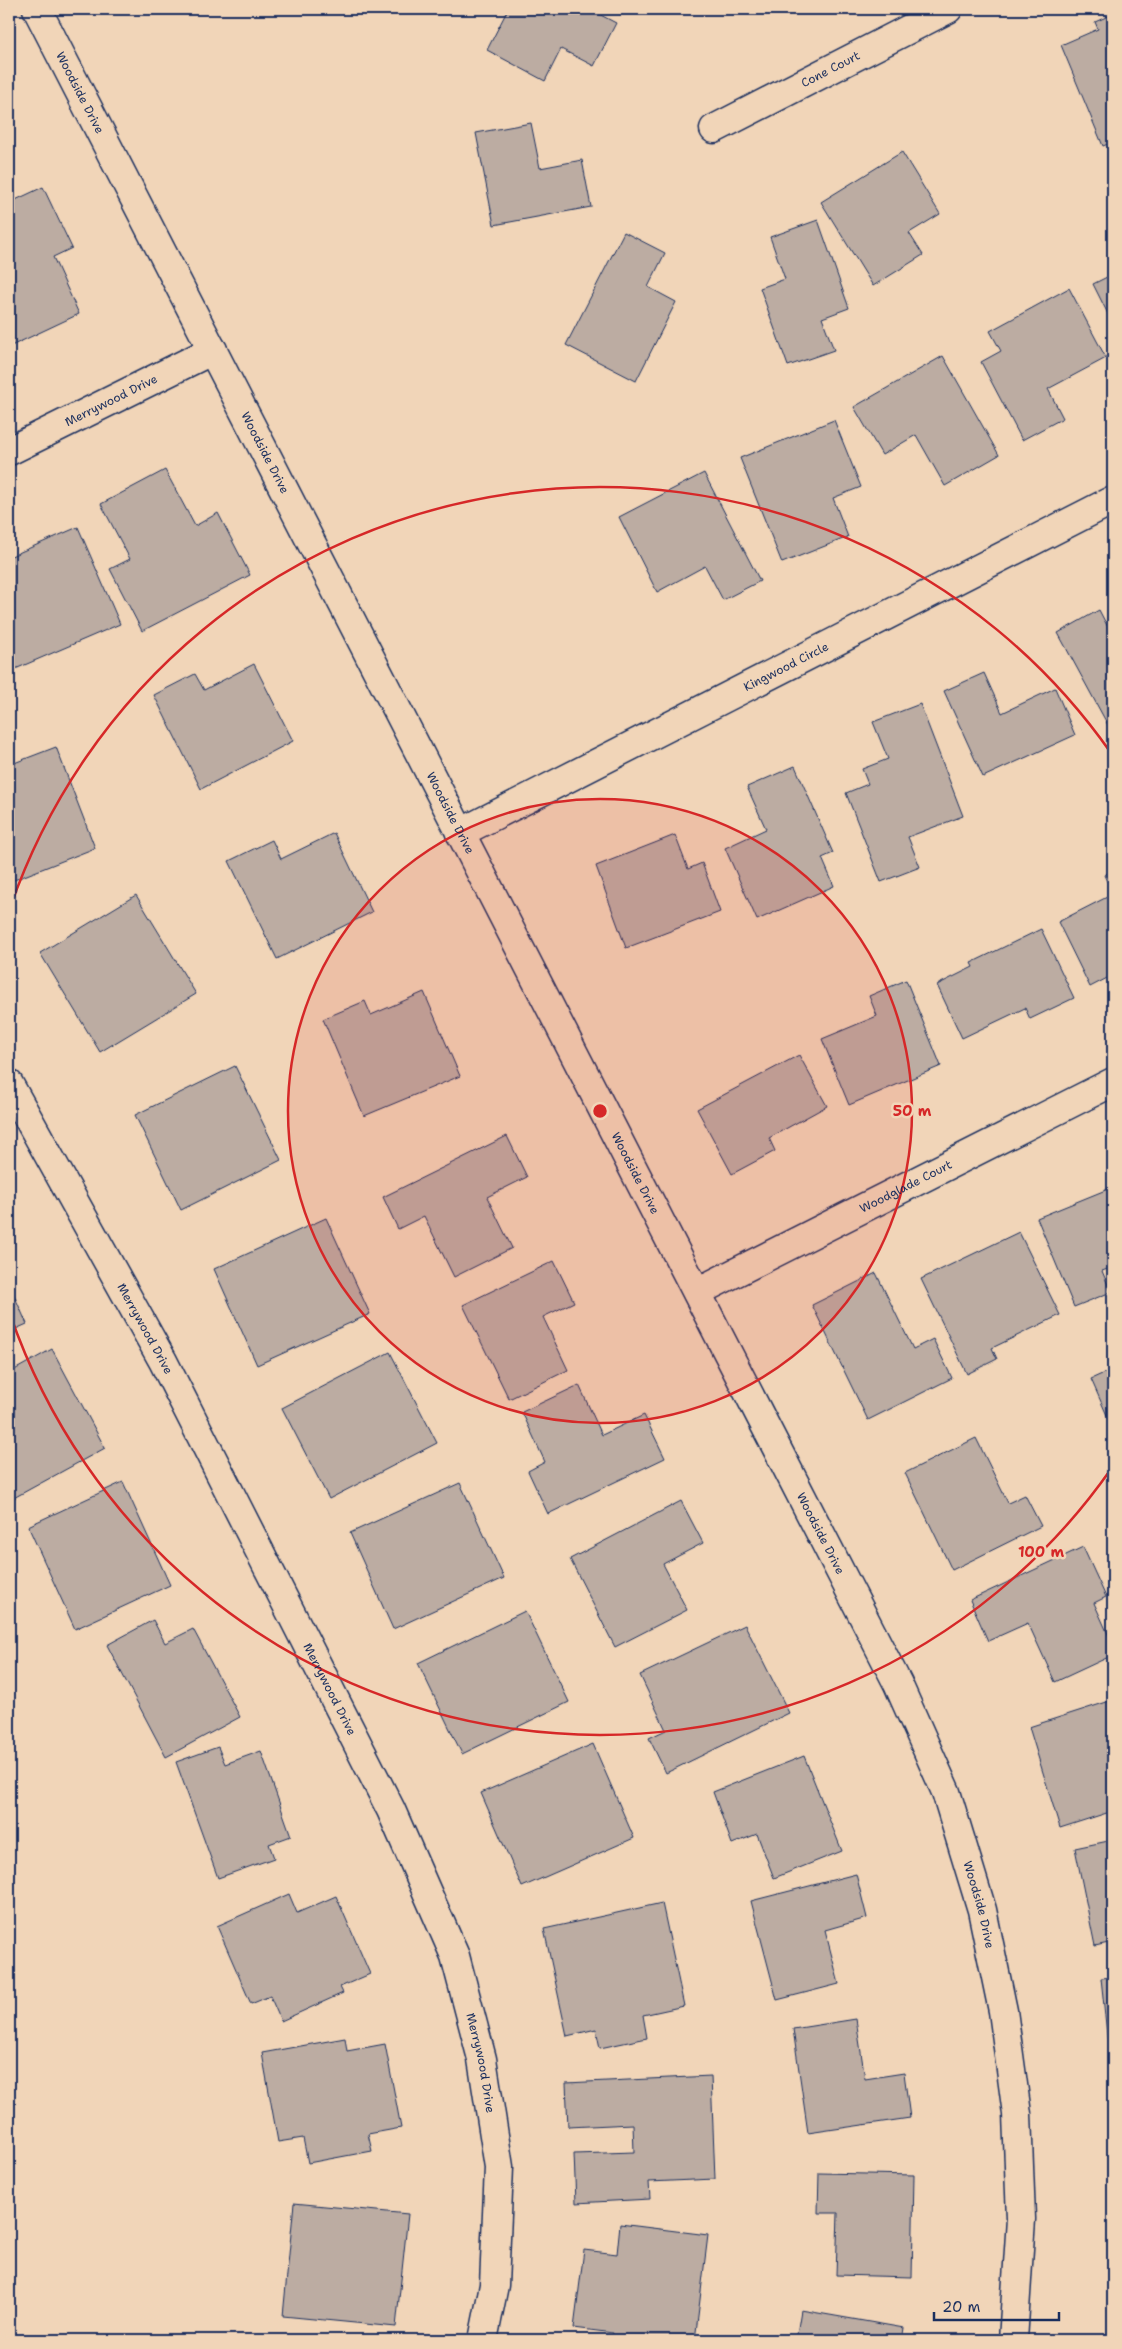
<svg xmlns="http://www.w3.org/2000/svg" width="1122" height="2349" font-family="'Shantell Sans',sans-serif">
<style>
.building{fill:#bcaca2;stroke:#1b2f5e}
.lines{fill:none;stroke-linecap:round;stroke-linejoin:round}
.minor-casing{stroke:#1b2f5e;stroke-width:31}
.minor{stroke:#f1d5b8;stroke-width:28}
.ring{fill:none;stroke:#d62828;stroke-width:2.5}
.labels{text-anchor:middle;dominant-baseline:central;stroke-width:5;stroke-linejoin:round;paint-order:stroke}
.street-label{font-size:12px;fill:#1b2f5e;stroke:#f1d5b8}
.centre{fill:#d62828;stroke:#f1d5b8;stroke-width:2.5}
.ring-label{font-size:15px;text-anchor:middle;font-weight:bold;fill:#d62828;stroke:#f1d5b8;stroke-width:5;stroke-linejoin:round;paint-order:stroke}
</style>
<rect width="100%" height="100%" fill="#f1d5b8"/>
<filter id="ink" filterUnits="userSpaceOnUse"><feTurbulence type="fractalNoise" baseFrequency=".02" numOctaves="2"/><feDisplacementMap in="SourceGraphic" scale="10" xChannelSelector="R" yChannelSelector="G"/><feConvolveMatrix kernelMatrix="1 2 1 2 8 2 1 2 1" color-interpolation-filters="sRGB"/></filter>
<g filter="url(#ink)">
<path class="building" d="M508 9H589L616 23 594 66 561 49 545 81 487 50Z
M1113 14V142L1103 146 1061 45 1098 29 1095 22Z
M531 123 540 168 582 160 591 207 494 225 476 133Z
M902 152 940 214 909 233 923 255 873 286 821 202Z
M43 187 72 248 53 257 79 314 9 347V203Z
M818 220 849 308 822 318 834 350 788 366 760 288 785 279 770 237Z
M624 232 665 253 648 287 676 302 636 381 566 345Z
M1113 274V324L1093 284Z
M1069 288 1106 358 1048 389 1063 418 1022 440 981 362 1001 351 990 331Z
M943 356 999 455 945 486 916 435 882 455 854 407Z
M834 420 861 487 833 498 848 537 782 563 740 458Z
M165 470 195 526 218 513 250 575 142 631 110 569 130 559 101 504Z
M704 473 760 581 723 600 705 566 657 592 619 517Z
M78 527 120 624 13 670 9 661V557Z
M1099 610 1113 637V724L1109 727 1058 633Z
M254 664 293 741 201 789 154 695 195 674 204 690Z
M984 673 1002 713 1055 688 1075 735 983 777 944 691Z
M920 704 963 816 908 837 920 867 881 882 846 793 868 784 862 769 888 759 873 722Z
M56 747 95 848 9 882V765Z
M795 766 833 853 822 858 834 886 757 920 725 848 766 829 747 787Z
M334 833 372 912 277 959 229 861 272 840 281 859Z
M675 835 688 869 702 863 720 912 626 948 596 866Z
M1113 870V975L1090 987 1058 922 1113 894 1104 875Z
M136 895 196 994 100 1052 40 953Z
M1041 929 1074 998 1030 1019 1025 1008 962 1038 937 985 973 967 971 963Z
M906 980 941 1066 849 1105 822 1039 877 1016 869 996Z
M424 992 460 1076 364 1116 323 1019 365 1001 371 1015Z
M799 1055 827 1106 769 1138 775 1151 732 1174 697 1109Z
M235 1066 281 1160 181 1210 135 1115Z
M507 1136 527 1177 487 1197 512 1248 454 1277 424 1216 398 1229 383 1197Z
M1113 1187V1267L1102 1271 1111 1292 1074 1307 1037 1218Z
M326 1218 370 1314 257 1365 214 1269Z
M1019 1232 1060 1315 992 1348 997 1359 967 1374 921 1279Z
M554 1261 574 1302 543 1317 568 1370 509 1399 463 1305Z
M876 1273 913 1349 933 1339 952 1378 868 1420 812 1305Z
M9 1284 27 1324 9 1332Z
M52 1349 105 1448 10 1500 9 1373Z
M390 1352 437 1443 329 1499 282 1408Z
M1113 1369V1429L1091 1379Z
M579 1385 602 1435 644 1415 665 1458 548 1514 528 1471 545 1462 522 1412Z
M976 1438 1008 1503 1025 1495 1041 1526 952 1570 905 1473Z
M123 1482 170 1585 75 1629 28 1526Z
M460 1483 504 1578 393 1629 350 1533Z
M681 1501 703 1543 663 1564 687 1610 615 1647 570 1559Z
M1083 1547 1106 1597 1094 1603 1113 1645V1655L1055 1682 1028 1623 988 1641 970 1600Z
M525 1611 569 1702 462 1754 418 1663Z
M153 1620 165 1643 193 1629 240 1717 166 1757 107 1645Z
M745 1625 789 1713 666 1773 649 1738 666 1730 640 1675Z
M1113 1700 1112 1737 1113 1811 1060 1828 1029 1727Z
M593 1744 634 1838 522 1887 481 1793Z
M218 1747 225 1764 261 1751 291 1836 269 1844 274 1858 218 1878 176 1762Z
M804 1756 842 1851 774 1878 757 1834 732 1844 713 1792Z
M1113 1840V1942L1095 1946 1075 1848Z
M856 1874 867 1918 825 1930 839 1984 777 2000 751 1901Z
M289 1894 297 1913 336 1896 370 1974 340 1987 343 1993 281 2021 270 1996 251 2004 217 1926Z
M662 1903 684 2006 643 2015 647 2038 600 2048 596 2029 567 2036 544 1929Z
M1113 1977V2081L1112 2082 1101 1978Z
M856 2019 865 2079 904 2073 910 2118 808 2133 793 2029Z
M345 2038 347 2051 385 2044 401 2128 368 2134 372 2151 308 2163 303 2138 278 2142 262 2053Z
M711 2076 715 2179 649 2182 650 2199 576 2203 574 2154 634 2152 633 2124 568 2127 566 2083Z
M819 2173 914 2175 912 2277 836 2275 838 2213H818Z
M294 2203 408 2214 396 2327 283 2316Z
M620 2224 708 2235 695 2340H612L613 2333 574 2328 584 2250 617 2254Z
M801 2310 904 2328 902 2340H796Z"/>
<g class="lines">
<g class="minor-casing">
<g id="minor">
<path id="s1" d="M37 9 898 1684 946 1792 982 1910 1003 2011 1017 2114 1021 2219 1013 2340"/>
<path id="s2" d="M714 129 948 9"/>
<path id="s3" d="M9 451 213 350"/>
<path id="s4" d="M460 833 1113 500"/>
<path id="s5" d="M9 1084 163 1361 391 1810 455 1956 482 2059 499 2167 494 2285 483 2340"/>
<path id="s6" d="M697 1292 1113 1082"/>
</g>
</g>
<use href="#minor" class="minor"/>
</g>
</g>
<circle cx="600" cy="1111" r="312" fill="#d62828" fill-opacity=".12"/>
<g class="ring">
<circle cx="600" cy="1111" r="312"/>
<path d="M1111 1469A624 624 0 0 1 10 1314M10 908A624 624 0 0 1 1111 753"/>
</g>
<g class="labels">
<g class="street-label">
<text stroke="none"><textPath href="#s2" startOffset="131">Cone Court</textPath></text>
<text stroke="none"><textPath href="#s1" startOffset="94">Woodside Drive</textPath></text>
<text stroke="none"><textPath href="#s3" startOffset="114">Merrywood Drive</textPath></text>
<text stroke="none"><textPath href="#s1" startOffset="499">Woodside Drive</textPath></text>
<text stroke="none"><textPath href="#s4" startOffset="366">Kingwood Circle</textPath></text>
<text stroke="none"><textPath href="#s1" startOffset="904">Woodside Drive</textPath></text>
<text stroke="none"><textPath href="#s1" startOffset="1309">Woodside Drive</textPath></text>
<text stroke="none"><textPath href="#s6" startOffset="234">Woodglade Court</textPath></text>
<text stroke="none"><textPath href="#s5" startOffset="280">Merrywood Drive</textPath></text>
<text stroke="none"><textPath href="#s1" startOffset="1714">Woodside Drive</textPath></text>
<text stroke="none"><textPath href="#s5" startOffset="685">Merrywood Drive</textPath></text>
<text stroke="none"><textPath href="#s1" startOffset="2119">Woodside Drive</textPath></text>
<text stroke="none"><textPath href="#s5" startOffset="1090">Merrywood Drive</textPath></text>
</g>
</g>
<circle cx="600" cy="1111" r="8" class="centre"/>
<g class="ring-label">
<text x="912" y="1116">50 m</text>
<text x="1041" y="1557">100 m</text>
</g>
<rect width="1122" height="2349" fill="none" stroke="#f1d5b8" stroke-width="30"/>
<rect x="15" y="15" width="1092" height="2319" fill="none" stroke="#1b2f5e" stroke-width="2" filter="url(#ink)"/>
<path d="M934 2312v8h125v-8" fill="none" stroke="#1b2f5e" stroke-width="2.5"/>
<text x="942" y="2312" font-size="15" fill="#1b2f5e" stroke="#f1d5b8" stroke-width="4" paint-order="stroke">20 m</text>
</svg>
